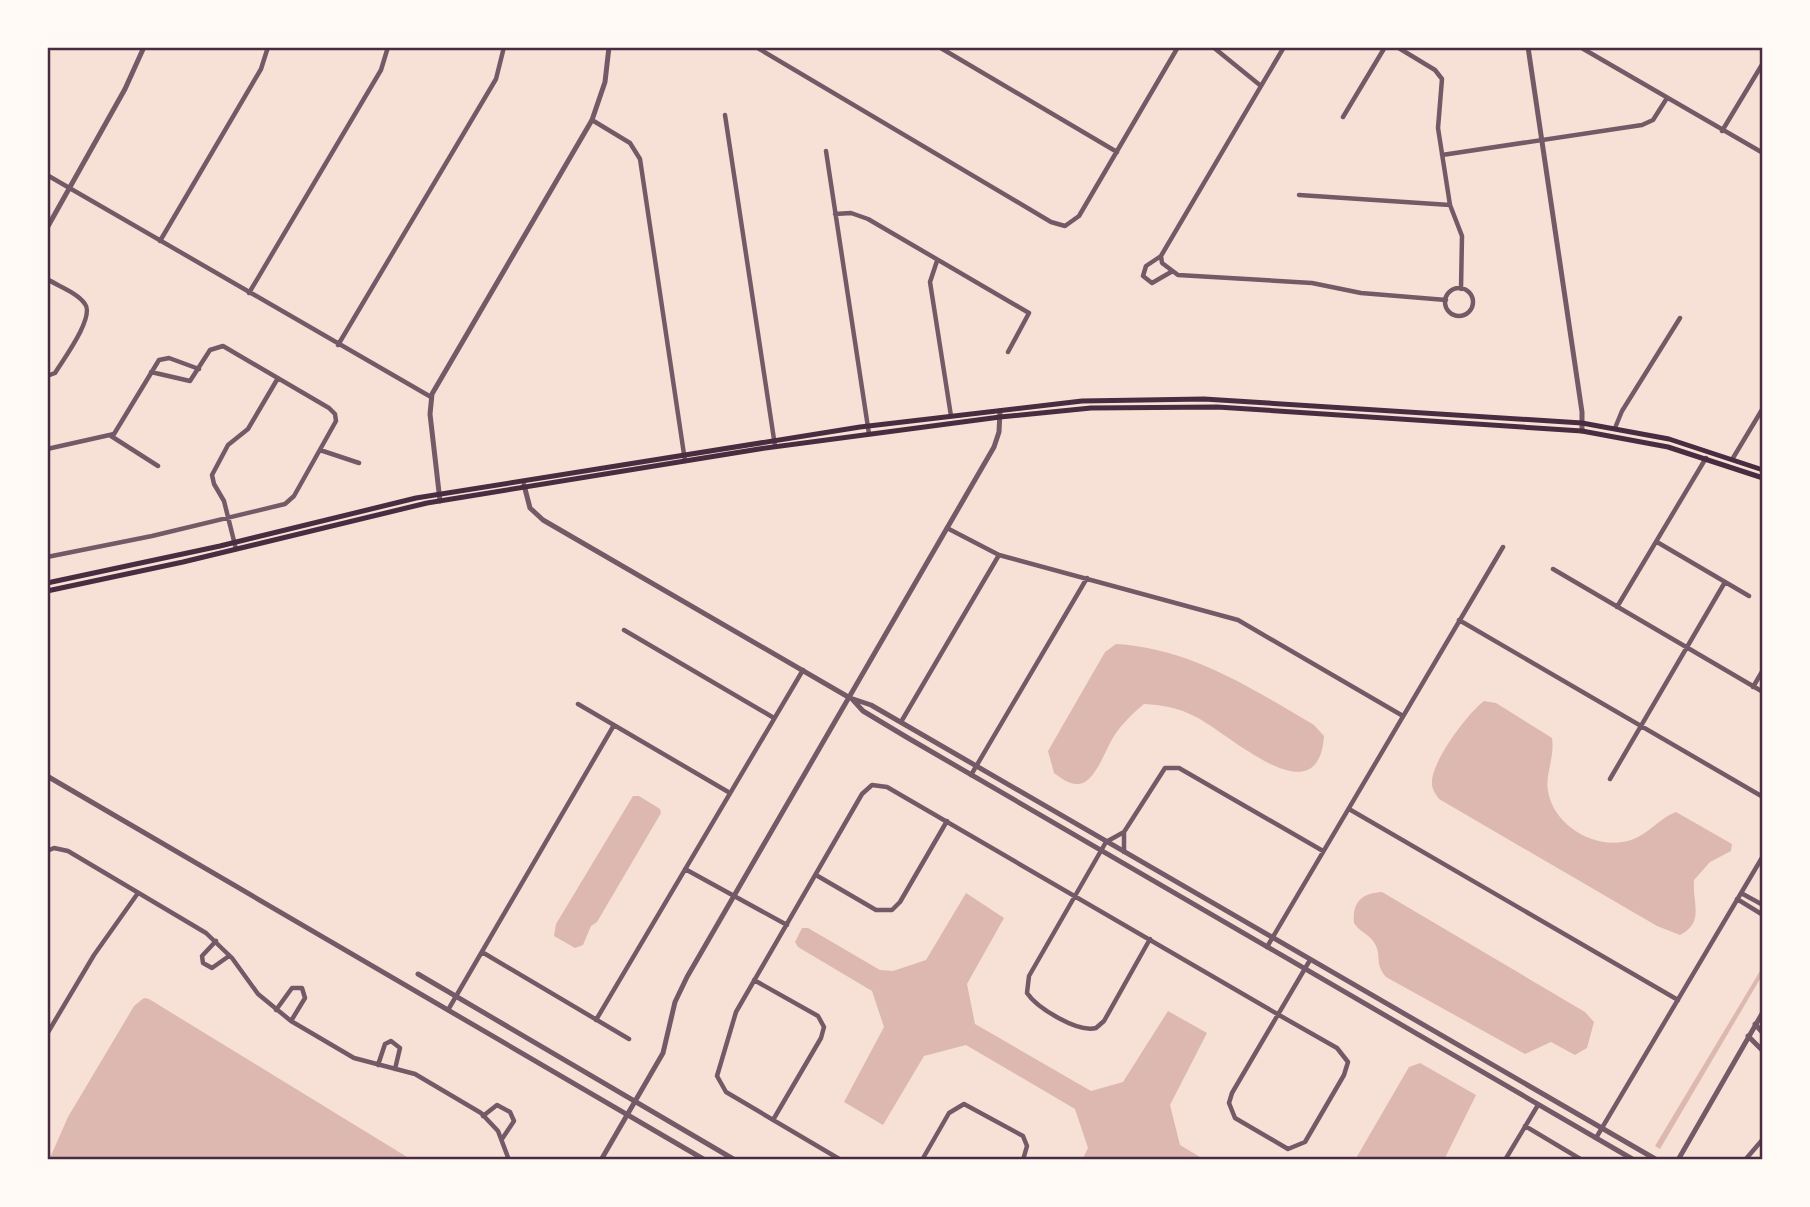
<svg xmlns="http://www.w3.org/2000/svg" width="1810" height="1207" font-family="'Playfair Display',serif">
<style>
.water{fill:#dcb8b0}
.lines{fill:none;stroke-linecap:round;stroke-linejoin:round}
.minor{stroke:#755966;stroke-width:4.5}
.tertiary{stroke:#755966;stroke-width:5}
.secondary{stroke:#4a2c40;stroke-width:5}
.neatline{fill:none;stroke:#4a2c40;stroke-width:2.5}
</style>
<rect width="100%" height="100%" fill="#f7e1d7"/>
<path class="water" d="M1116 644C1190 648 1253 689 1314 725L1324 736C1318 819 1230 734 1196 717 1179 708 1164 705 1144 704 1132 714 1122 724 1114 736 1106 748 1095 783 1079 784 1069 785 1061 778 1054 773L1048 751 1105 652Z
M1484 701 1496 703 1552 738C1555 757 1545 774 1548 791 1554 827 1597 851 1631 840 1648 835 1659 818 1676 812L1732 844 1731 851 1710 862 1694 880C1692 903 1705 922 1680 935L1657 926 1439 799C1436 794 1432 790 1432 784 1430 763 1468 713 1484 701Z
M633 796H639L660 809 661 813 597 922 591 926 583 945 575 948 554 936 556 924Z
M1382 892 1585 1012 1594 1022 1587 1048 1575 1055 1551 1042 1525 1054 1386 977C1374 963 1382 957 1375 944 1371 935 1359 932 1354 923 1352 902 1362 893 1382 892Z
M966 893 1004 918 967 984 975 1024 1091 1091 1123 1082 1168 1011 1207 1033 1170 1105 1180 1145 1205 1160H1082L1088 1148 1075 1109 966 1045 924 1056 883 1125 844 1102 884 1027 872 991 798 947 795 942 802 928H808L880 970 893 971 926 960Z
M1763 966V974L1660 1149 1655 1146Z
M144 998 149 999 412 1160H49L68 1117 134 1006Z
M1420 1063 1476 1095 1444 1160H1355L1409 1067Z"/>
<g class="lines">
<path class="minor" d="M756 47 1051 222 1065 226 1079 216 1178 47
M939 47 1117 152
M1213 47 1261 86
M1284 47 1161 256 1162 263 1178 275 1312 283 1361 293 1446 300
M1397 47 1435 70 1442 79 1438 128 1450 205 1462 236 1461 289
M1580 47 1763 153
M725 115 775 446
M1343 117 1385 47
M592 120 630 143 640 159 685 461
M1722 131 1763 63
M826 151 869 434
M1442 155 1642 125 1653 120 1667 98
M47 175 431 397
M1299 195 1450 205
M835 214 851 213 868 219 1029 313 1008 352
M160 241 261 69 268 47
M1161 256 1146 266 1143 276 1152 283 1171 272
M937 261 930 282 951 416
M47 279C58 286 78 293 85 304 95 317 63 360 55 373L47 376
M1445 302a14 14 0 1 1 28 0a14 14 0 1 1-28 0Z
M249 293 381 70 388 47
M338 345 496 79 504 47
M1615 428 1622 411 1680 318
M111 436 158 466
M47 449 114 434 159 360 169 358 199 369
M320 450 359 463
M1733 458 1763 408
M947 528 999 555 1238 620 1403 716
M1657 542 1749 596
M236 549 224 501 214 484 212 475 228 445 248 429 278 378
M47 557 152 536 285 504 294 496 336 421 335 414 329 408 223 346 210 350 190 381 151 372
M1553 569 1763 692
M1617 607 1706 458
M1459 620 1763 797
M624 630 774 718
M1753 687 1763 670
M578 704 730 793
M901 722 999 555
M971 775 1087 578
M1610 779 1725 582
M1349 809 1678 1000
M47 851 54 848 68 851 206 933 232 958 258 994 291 1021 354 1058 415 1074 481 1113 498 1131 509 1160
M1124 852V832
M685 869 787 925
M816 875 876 910H892L900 902 947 821
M1741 893 1763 905
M1737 899 1763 915
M1150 939 1104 1021 1096 1028C1078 1033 1037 1008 1027 993L1029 976 1106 842 1124 832 1165 768H1179L1323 851
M216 941 202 956 203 963 212 968 229 956
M1267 947 1503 547
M482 952 629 1039
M754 980 818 1016 824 1027 821 1038 773 1120
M276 1010 292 988H302L305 998 291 1021
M448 1010 614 725
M596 1020 803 670
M47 1034 94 955 138 893
M378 1065 385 1044 391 1041 400 1048 395 1069
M483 1116 497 1105 510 1112 514 1121 502 1139
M1525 1126 1582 1160
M1596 1138 1763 856
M841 1160 726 1092 717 1076 736 1012 862 794 872 785 887 787 1279 1015 1337 1048 1348 1062 1344 1075 1305 1142 1288 1149 1235 1118 1229 1103 1232 1093 1310 960
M922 1160 949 1113 964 1104 1023 1136 1027 1146 1023 1160
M1505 1160 1538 1105
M1745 1160 1763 1139"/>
<path class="tertiary" d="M1528 47 1582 412V431
M47 228 125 89 144 47
M524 485 530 508 543 520 850 698 871 705 1657 1160
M440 501 430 414 432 394 592 120 605 82 609 47
M853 700 863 711 908 738 1634 1160
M47 776 705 1160
M418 974 735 1160
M1755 1024 1763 1033
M1748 1036 1763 1051
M601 1160 663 1053 675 1002 687 977 994 447 999 432 1000 411
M1678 1160 1763 1012"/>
<path class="secondary" d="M47 583 220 546 416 498 860 427 1082 401 1204 399 1582 423 1669 439 1763 470
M47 591 183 562 427 503 759 449 1000 417 1091 408 1217 407 1582 431 1668 447 1763 478"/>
</g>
<rect width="1810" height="1207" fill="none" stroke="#fffaf5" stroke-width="98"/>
<rect x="49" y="49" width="1712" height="1109" class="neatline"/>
</svg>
